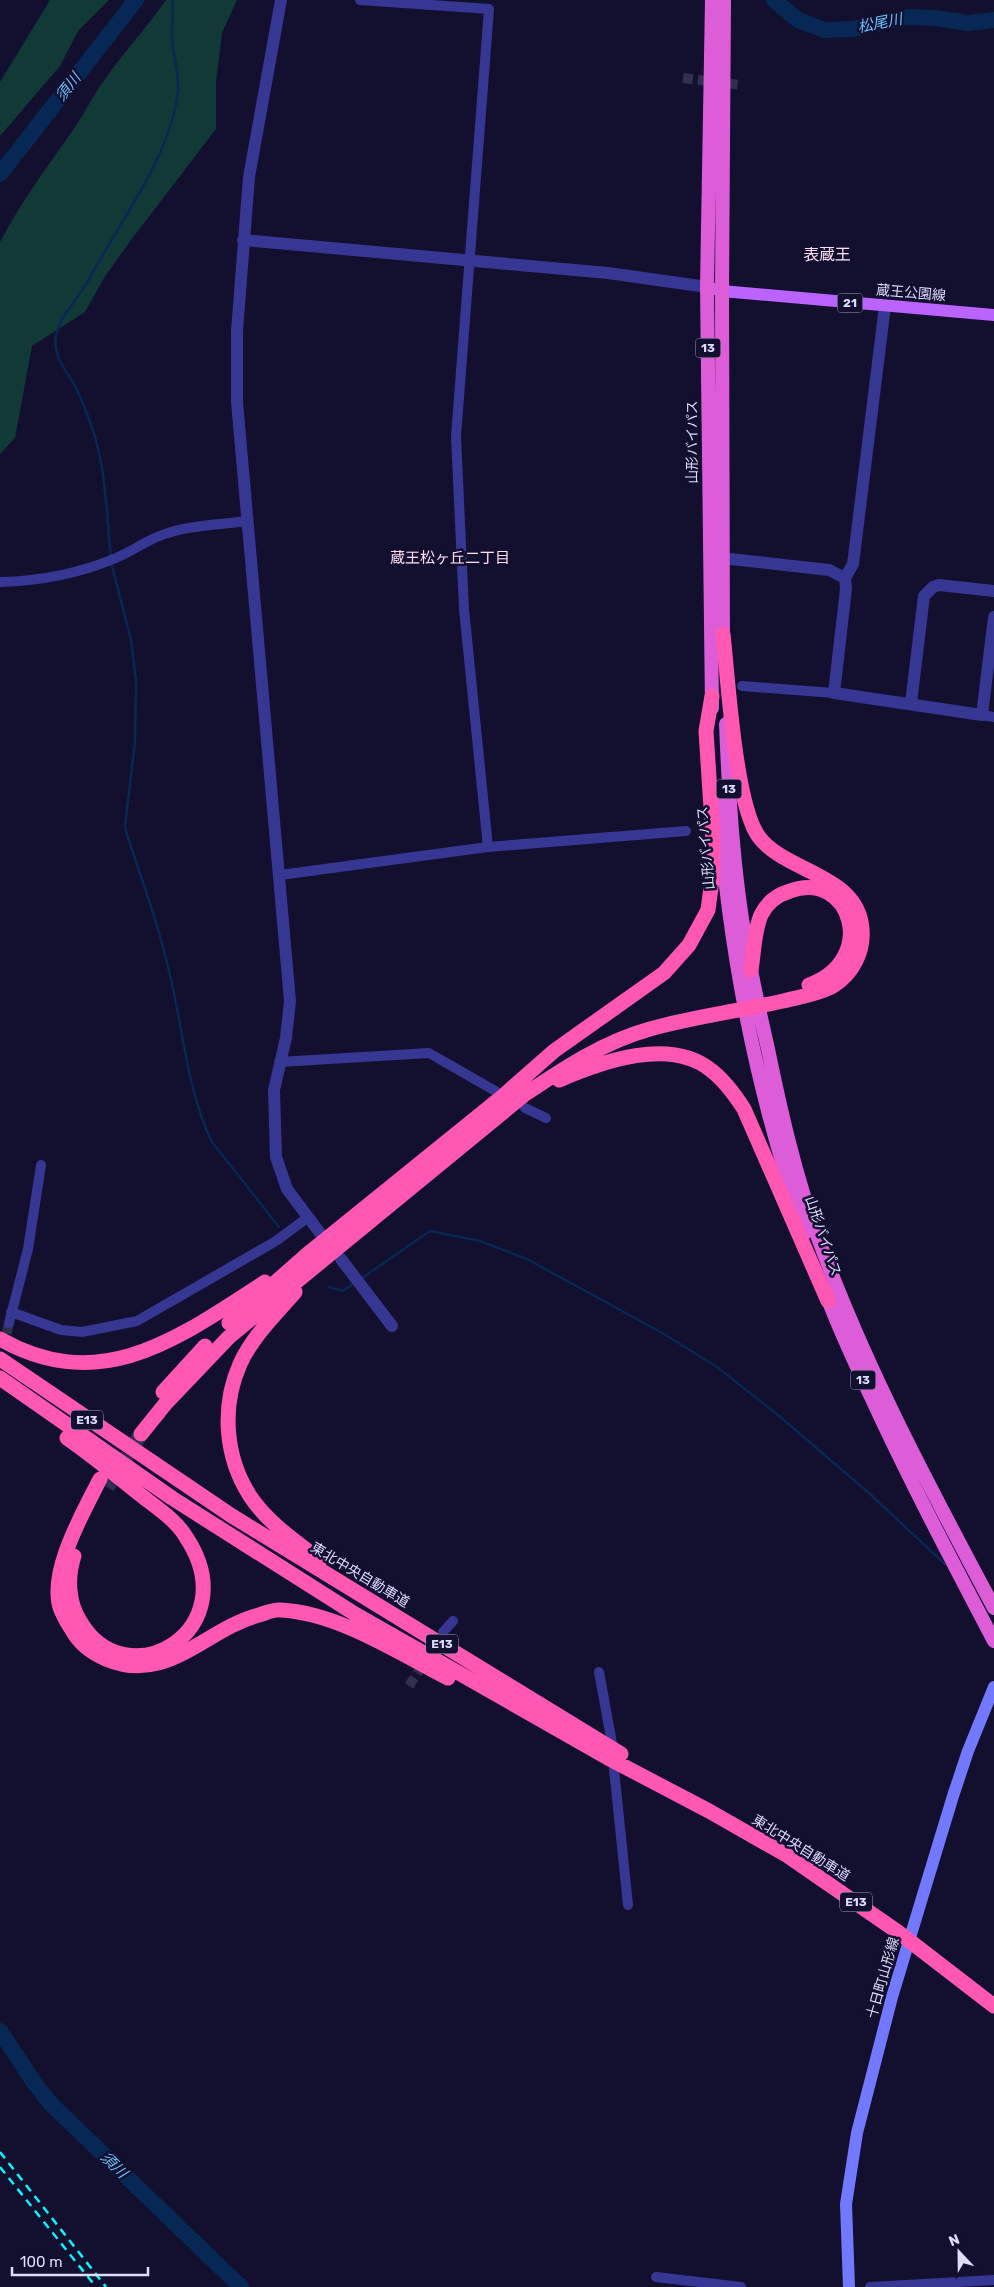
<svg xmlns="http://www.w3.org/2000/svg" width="994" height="2287" font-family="Rubik,'Noto Sans JP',sans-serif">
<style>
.green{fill:#113936}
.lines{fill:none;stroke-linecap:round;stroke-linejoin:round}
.stream{stroke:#072855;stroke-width:2.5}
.river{stroke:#072855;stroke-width:16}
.minor-tunnel{stroke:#312e4e;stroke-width:10;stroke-dasharray:10 5;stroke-linecap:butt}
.motorway-tunnel{stroke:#312e4e;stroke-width:15;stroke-dasharray:15 8;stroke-linecap:butt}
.minor{stroke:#353793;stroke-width:10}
.tertiary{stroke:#353793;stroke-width:12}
.secondary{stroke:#7379ff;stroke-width:12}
.primary{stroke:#bb63ff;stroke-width:12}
.trunk{stroke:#dd5dd8;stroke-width:14}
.motorway{stroke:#ff57b2;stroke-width:15}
.rail{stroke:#08f5ff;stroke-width:2.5;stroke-dasharray:8 6;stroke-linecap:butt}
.labels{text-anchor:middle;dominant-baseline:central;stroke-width:5;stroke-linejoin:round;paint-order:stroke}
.shield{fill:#120f2f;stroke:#a19ec1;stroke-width:1}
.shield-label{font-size:12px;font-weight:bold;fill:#dedcff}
.street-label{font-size:14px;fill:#dedcff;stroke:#120f2f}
.water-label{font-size:15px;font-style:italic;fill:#6ac3ff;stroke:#120f2f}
.neighbourhood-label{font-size:15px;fill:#ffdef5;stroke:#120f2f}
.quarter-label{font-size:16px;fill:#ffdef5;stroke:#120f2f}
</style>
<rect width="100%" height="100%" fill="#120f2f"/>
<path class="green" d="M50 0H109L78 31 60 66 0 136V82Z
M166 0H237L222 33 216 83V129L131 240 104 278 85 312 32 346 15 438 0 454V242C21 202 47 167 73 130 83 116 91 99 101 85 121 55 145 30 166 0Z"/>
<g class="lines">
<path class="stream" d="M111 557C106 511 106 462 89 419 85 409 81 398 76 388 67 371 52 356 56 336 60 315 78 299 88 281 118 224 172 155 178 90 179 72 173 55 172 38 171 25 174 13 172 0
M111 562 131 640 136 680 135 742 125 826 127 835C144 884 161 933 172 984 184 1036 188 1093 212 1142L279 1227
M362 1278 430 1231 480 1241 527 1259 664 1334 717 1367 778 1415 870 1494 946 1565
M329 1287 343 1291 355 1282"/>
<path class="river" d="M774 0 798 20 825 30 853 29 908 17 935 18 968 23 994 20
M0 174 136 0
M0 2031 35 2084 52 2105 241 2287"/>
<path class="minor-tunnel" d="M683 78 741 85
M0 1363 9 1323
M409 1686 440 1637"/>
<path class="motorway-tunnel" d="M107 1487 141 1434"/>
<path class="minor" d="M360 0 489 9 456 436 464 609 488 847
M0 582C41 581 78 574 116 558 130 552 143 543 157 537 186 525 217 525 248 521
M742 686 834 693
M982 715 994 717
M280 875 488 847 686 831
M279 1062 429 1053 497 1092
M525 1108 546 1118
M11 1312 61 1330 82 1332 137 1321 276 1241 307 1218
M9 1323 28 1249 41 1165
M443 1632 453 1621
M599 1672 612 1743
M614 1769 628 1905
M656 2277 741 2287
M870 2287 994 2280"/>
<path class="tertiary" d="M281 0 249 177 237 331V402L290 1001 286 1038 274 1090 276 1157 287 1189 320 1233
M243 240 608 273 707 287
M722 558 829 570 845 578 846 589 834 693 982 715 994 617
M845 578 853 564 885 306
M911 703 924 596 933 587 939 585 994 591
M341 1259 392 1326"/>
<path class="secondary" d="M849 2287 846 2204 857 2133 892 1997 953 1796 968 1751 994 1687"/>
<path class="primary" d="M707 287 722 291 994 315"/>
<path class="trunk" d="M712 0 707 287 712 708
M723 645 722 291 724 0
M726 724C729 797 733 871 746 943 752 979 760 1014 768 1049 781 1112 795 1174 817 1235 864 1365 929 1486 994 1608
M718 799C728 947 756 1092 805 1233
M825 1291C838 1328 855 1363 872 1399 910 1481 952 1561 994 1641"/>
<path class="motorway" d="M751 970C754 952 754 931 761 915 767 902 777 895 790 891 850 869 880 959 809 985
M559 1080C601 1062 671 1036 712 1071 725 1081 735 1095 744 1109L828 1301
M295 1292C276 1314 252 1337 240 1364 221 1407 225 1457 250 1496 267 1522 295 1541 320 1560
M229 1323 310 1252 503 1096 554 1051 664 973 689 945 708 910 712 880 713 839 706 731 712 696
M0 1339C101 1397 180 1337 265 1282
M0 1359 232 1516 621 1754
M0 1378 172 1498 355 1614 608 1758 709 1811 788 1856 898 1932 994 2006
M163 1392 205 1346
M141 1434 166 1403 229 1337 524 1095C563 1069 603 1042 650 1029 693 1017 739 1011 783 1001 799 997 819 994 833 986 853 974 864 951 862 929 858 874 786 873 759 837 735 805 728 678 723 634
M67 1438C93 1456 117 1476 142 1496 157 1508 176 1520 186 1537 248 1630 126 1701 80 1621 68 1602 67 1577 74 1556
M100 1479C84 1511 47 1574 61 1610 64 1617 68 1624 72 1630 79 1643 92 1653 106 1659 168 1685 205 1629 259 1615 266 1613 274 1609 281 1610 338 1613 397 1652 448 1678"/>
<path class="rail" d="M0 2152 106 2287
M0 2167 96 2287"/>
</g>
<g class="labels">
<g class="shield">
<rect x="837.5" y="293.5" width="25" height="19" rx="4"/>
<rect x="695.5" y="338.5" width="25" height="19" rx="4"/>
<rect x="716.5" y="779.5" width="25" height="19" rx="4"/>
<rect x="850.5" y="1370.5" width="25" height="19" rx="4"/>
<rect x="71" y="1410.5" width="32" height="19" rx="4"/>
<rect x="426" y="1634.5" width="32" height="19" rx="4"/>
<rect x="840" y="1892.5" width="32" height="19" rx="4"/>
</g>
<g class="shield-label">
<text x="850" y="303">21</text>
<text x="708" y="348">13</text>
<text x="729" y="789">13</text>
<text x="863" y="1380">13</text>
<text x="87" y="1420">E13</text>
<text x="442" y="1644">E13</text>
<text x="856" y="1902">E13</text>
</g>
<g class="street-label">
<text transform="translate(911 293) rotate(5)">蔵王公園線</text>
<text transform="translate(692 442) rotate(-90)">山形バイパス</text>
<text transform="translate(706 848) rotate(-95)">山形バイパス</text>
<text transform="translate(823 1236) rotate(71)">山形バイパス</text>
<text transform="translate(360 1575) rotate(31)">東北中央自動車道</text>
<text transform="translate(801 1848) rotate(32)">東北中央自動車道</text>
<text transform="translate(883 1978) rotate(-74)">十日町山形線</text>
</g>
<g class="water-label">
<text transform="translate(880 23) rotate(-11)">松尾川</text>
<text transform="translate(68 87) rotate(-52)">須川</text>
<text transform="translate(114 2165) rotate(44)">須川</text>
</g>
<g class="neighbourhood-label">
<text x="450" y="558">蔵王松ヶ丘二丁目</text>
</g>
<g class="quarter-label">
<text x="827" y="254">表蔵王</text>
</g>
</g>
<g transform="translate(959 2252) rotate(338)" stroke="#120f2f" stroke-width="4" paint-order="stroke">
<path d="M0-4L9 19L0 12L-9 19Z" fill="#dedcff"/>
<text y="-8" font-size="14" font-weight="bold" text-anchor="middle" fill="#dedcff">N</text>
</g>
<path d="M12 2267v8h136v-8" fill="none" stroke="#dedcff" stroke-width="2.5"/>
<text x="20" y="2267" font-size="15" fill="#dedcff" stroke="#120f2f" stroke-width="4" paint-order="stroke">100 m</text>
</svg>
